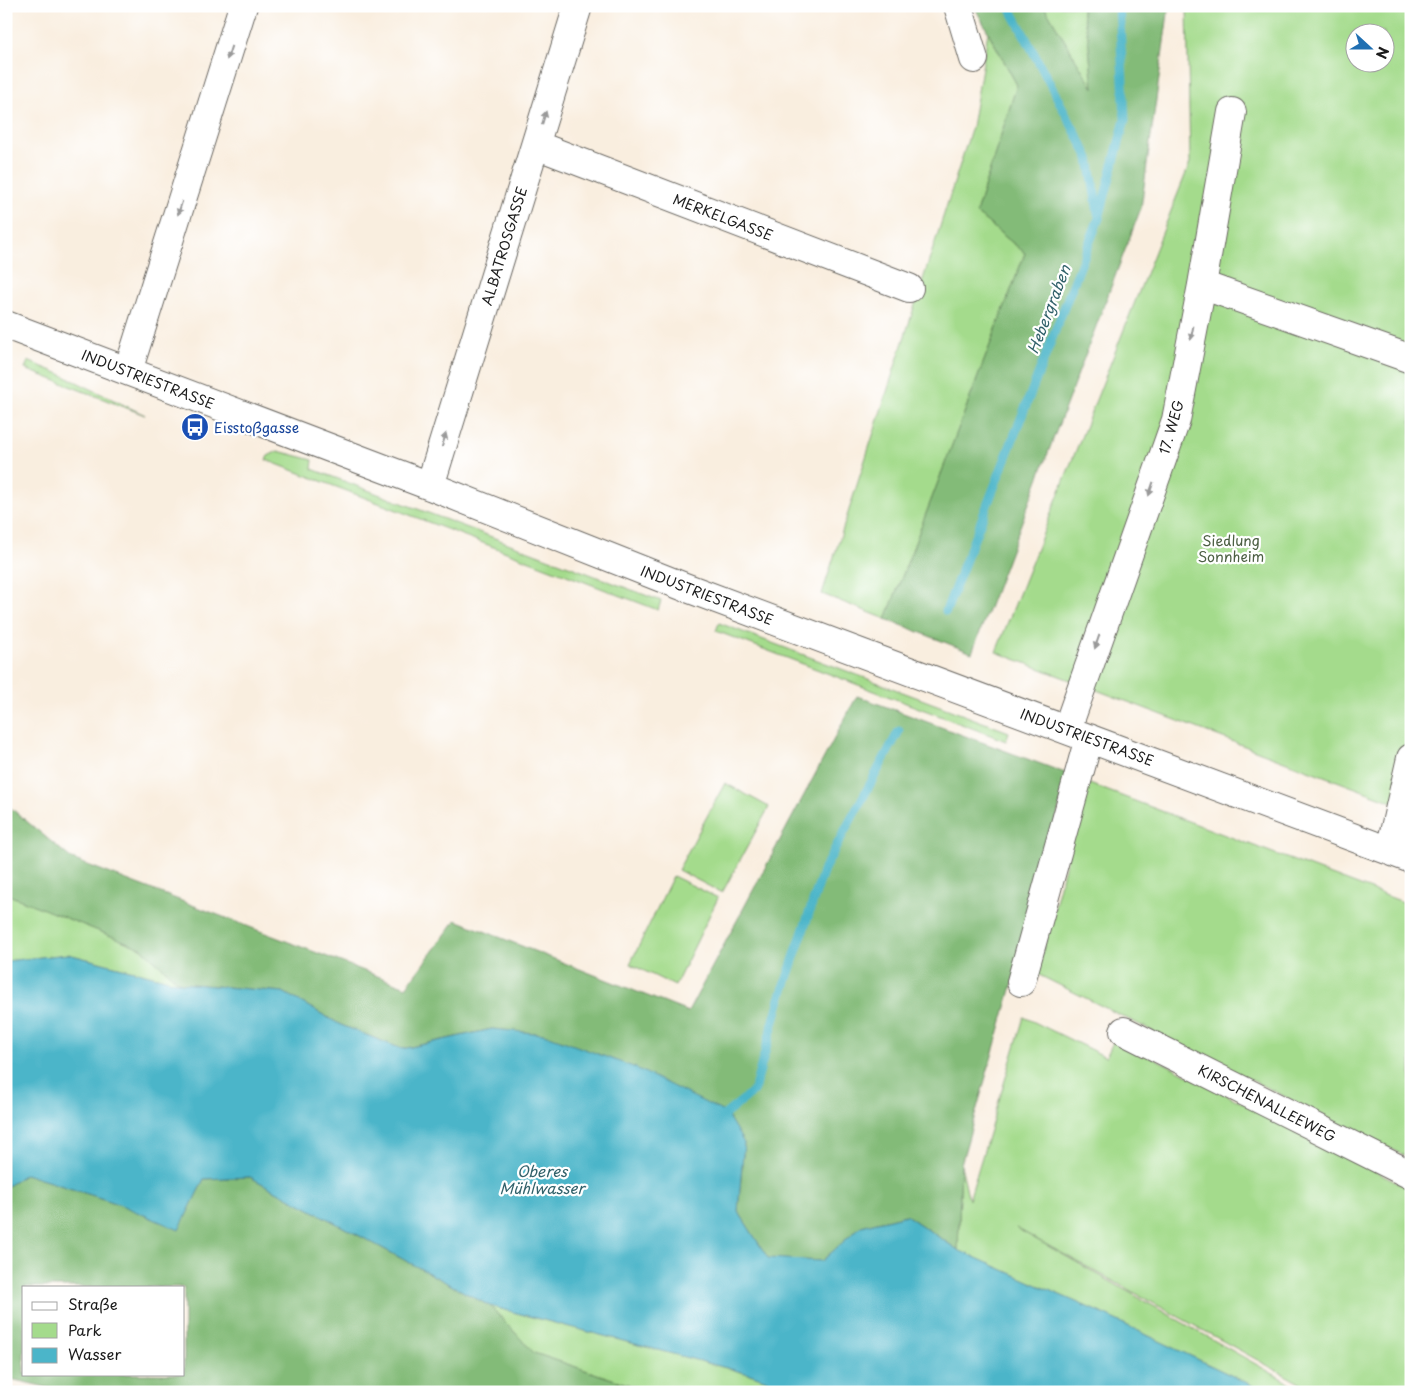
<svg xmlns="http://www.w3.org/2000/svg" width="1417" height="1398" font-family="'Playpen Sans',sans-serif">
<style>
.green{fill:#a4db8c;stroke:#607c54;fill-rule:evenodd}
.forest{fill:#83bb78;stroke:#506c4a;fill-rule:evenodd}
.water{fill:#4bb5c9;stroke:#346872}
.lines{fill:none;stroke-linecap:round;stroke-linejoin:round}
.stream{stroke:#4bb5c9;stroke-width:9}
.minor-casing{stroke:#696660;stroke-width:30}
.minor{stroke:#fff;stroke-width:28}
.oneway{fill:#999}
.labels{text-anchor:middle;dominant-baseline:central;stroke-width:4.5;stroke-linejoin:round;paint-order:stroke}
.street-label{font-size:14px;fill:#1c1c1c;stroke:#fff}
.transit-label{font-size:14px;fill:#164399;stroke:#fff;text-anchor:start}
.park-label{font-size:14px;fill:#4c5f43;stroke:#fff}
.water-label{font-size:15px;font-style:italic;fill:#31616a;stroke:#fff}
</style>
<rect width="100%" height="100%" fill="#fff"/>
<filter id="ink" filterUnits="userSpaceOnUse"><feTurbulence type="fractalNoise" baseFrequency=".02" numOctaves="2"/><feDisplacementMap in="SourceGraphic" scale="10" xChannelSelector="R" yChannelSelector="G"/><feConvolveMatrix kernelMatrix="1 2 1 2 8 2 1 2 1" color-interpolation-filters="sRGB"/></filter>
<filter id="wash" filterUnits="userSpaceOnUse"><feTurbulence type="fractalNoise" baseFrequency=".0096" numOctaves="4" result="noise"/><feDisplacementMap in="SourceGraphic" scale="20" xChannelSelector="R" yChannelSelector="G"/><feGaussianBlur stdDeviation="1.12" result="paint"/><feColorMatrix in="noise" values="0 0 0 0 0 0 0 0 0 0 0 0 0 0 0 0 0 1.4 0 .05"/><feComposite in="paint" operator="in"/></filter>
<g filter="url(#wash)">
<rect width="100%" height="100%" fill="#f9eedf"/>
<path class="green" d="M1044 6H1081L1088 35 1093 89Z
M1187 6H1411V809L996 652 1190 163ZM1354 32H1384V62H1354Z
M988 32 1017 85 976 213 1025 253 886 619 822 594 972 127Z
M28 361 60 374 145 415 25 369Z
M278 451 313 460 312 469 661 601 658 610 266 460 268 456Z
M719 623 1009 732 1006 741 716 631Z
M725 783 769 807 722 893 678 870Z
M1087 783 1411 905V1159L1037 974Z
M673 876 718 898 675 986 630 964Z
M7 894 141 948 180 983 68 954 6 961Z
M1024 1017 1106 1057 1115 1038 1411 1189V1392H1316L1016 1228 1305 1392H1266L1101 1313 958 1250 961 1165 969 1200Z
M490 1306 753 1375 799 1392H651L534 1353Z"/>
<path class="forest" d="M974 6H1044L1093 88 1088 36 1081 6H1169L1141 208 972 653 886 619 1025 253 976 213 1017 85Z
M857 696 1068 774 1012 986 961 1164 958 1250 906 1215 861 1226 822 1261 768 1259 738 1211 744 1143 544 1034 492 1029 402 1049 341 1025 283 992 180 983 141 948 6 894V804L72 859 406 987 456 920 688 1012Z
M25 1174 116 1203 179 1229 204 1179 250 1177 490 1306 534 1353 651 1392H68L6 1378V1187ZM24 1287H184V1374H24Z"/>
<path class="water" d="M68 954 180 983 283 992 341 1025 402 1049 492 1029 544 1034 636 1068 726 1113 744 1143 738 1211 768 1258 822 1261 861 1226 906 1215 958 1250 1101 1313 1266 1392H799L753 1375 490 1306 250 1177 204 1179 179 1230 116 1203 25 1174 6 1187V961Z"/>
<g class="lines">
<path class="stream" d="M1009 6 1089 158 1098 213
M946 611 1099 218 1125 120 1119 6
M717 1121 754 1091 780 999 824 869 899 731"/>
</g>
</g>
<g filter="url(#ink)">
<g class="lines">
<g class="minor-casing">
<path id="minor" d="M958 6 974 59
M536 145 909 288
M1202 285 1411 359
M6 325 430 486 682 586 1411 859
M128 371 243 6
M430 486 578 6
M1067 729 1176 420 1202 285 1232 112
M1390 850 1411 758
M1021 982 1089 738
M1124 1031 1411 1175"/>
</g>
<use href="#minor" class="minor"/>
</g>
<defs><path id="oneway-solid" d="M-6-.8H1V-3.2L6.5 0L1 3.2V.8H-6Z" transform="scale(1.25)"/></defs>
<g class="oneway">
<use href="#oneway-solid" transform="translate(229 53) rotate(108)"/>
<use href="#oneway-solid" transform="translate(544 118) rotate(-73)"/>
<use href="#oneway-solid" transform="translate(180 208) rotate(108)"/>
<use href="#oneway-solid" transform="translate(1192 333) rotate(101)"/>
<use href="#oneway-solid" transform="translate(444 440) rotate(-73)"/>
<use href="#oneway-solid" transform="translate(1151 489) rotate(109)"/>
<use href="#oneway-solid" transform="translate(1097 642) rotate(109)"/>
</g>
</g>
<defs>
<g id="bus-disc" transform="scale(1.4375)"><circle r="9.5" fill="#1a4fb4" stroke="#fff"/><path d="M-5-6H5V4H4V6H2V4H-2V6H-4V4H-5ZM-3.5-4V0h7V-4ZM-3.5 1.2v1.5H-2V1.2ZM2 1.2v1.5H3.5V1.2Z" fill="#fff"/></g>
</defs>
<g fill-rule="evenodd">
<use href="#bus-disc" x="195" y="427"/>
</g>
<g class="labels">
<g class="street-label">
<text transform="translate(723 217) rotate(21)">MERKELGASSE</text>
<text transform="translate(504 246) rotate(-73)">ALBATROSGASSE</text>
<text transform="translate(148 379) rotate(21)">INDUSTRIESTRASSE</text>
<text transform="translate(1171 427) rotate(-74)">17. WEG</text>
<text transform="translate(707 595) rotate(21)">INDUSTRIESTRASSE</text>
<text transform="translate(1087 737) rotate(20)">INDUSTRIESTRASSE</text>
<text transform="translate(1267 1103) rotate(27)">KIRSCHENALLEEWEG</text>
</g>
<g class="transit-label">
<text x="214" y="427">Eisstoßgasse</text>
</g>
<g class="park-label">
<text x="1231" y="540">Siedlung<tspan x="1231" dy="16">Sonnheim</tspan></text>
</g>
<g class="water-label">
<text transform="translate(1048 309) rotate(-69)">Hebergraben</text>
<text x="542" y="1170">Oberes<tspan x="542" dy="17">Mühlwasser</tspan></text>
</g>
</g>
<rect width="1417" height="1398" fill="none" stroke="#fff" stroke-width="25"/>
<rect x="22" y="1286" width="162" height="90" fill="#ffffff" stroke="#a4a4a4"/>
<rect x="32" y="1302" width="25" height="8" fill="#ffffff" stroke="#a4a4a4"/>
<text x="68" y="1310" font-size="15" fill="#1c1c1c">Straße</text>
<rect x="32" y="1323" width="25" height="15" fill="#a4db8c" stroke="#a4a4a4"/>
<text x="68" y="1336" font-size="15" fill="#1c1c1c">Park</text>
<rect x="32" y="1348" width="25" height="15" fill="#4bb5c9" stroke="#a4a4a4"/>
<text x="68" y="1360" font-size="15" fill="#1c1c1c">Wasser</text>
<g transform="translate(1370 48) rotate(111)"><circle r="24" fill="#ffffff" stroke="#a4a4a4"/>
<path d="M0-4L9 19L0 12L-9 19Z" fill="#1f6fb2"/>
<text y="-8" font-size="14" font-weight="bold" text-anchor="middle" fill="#1c1c1c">N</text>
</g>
</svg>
